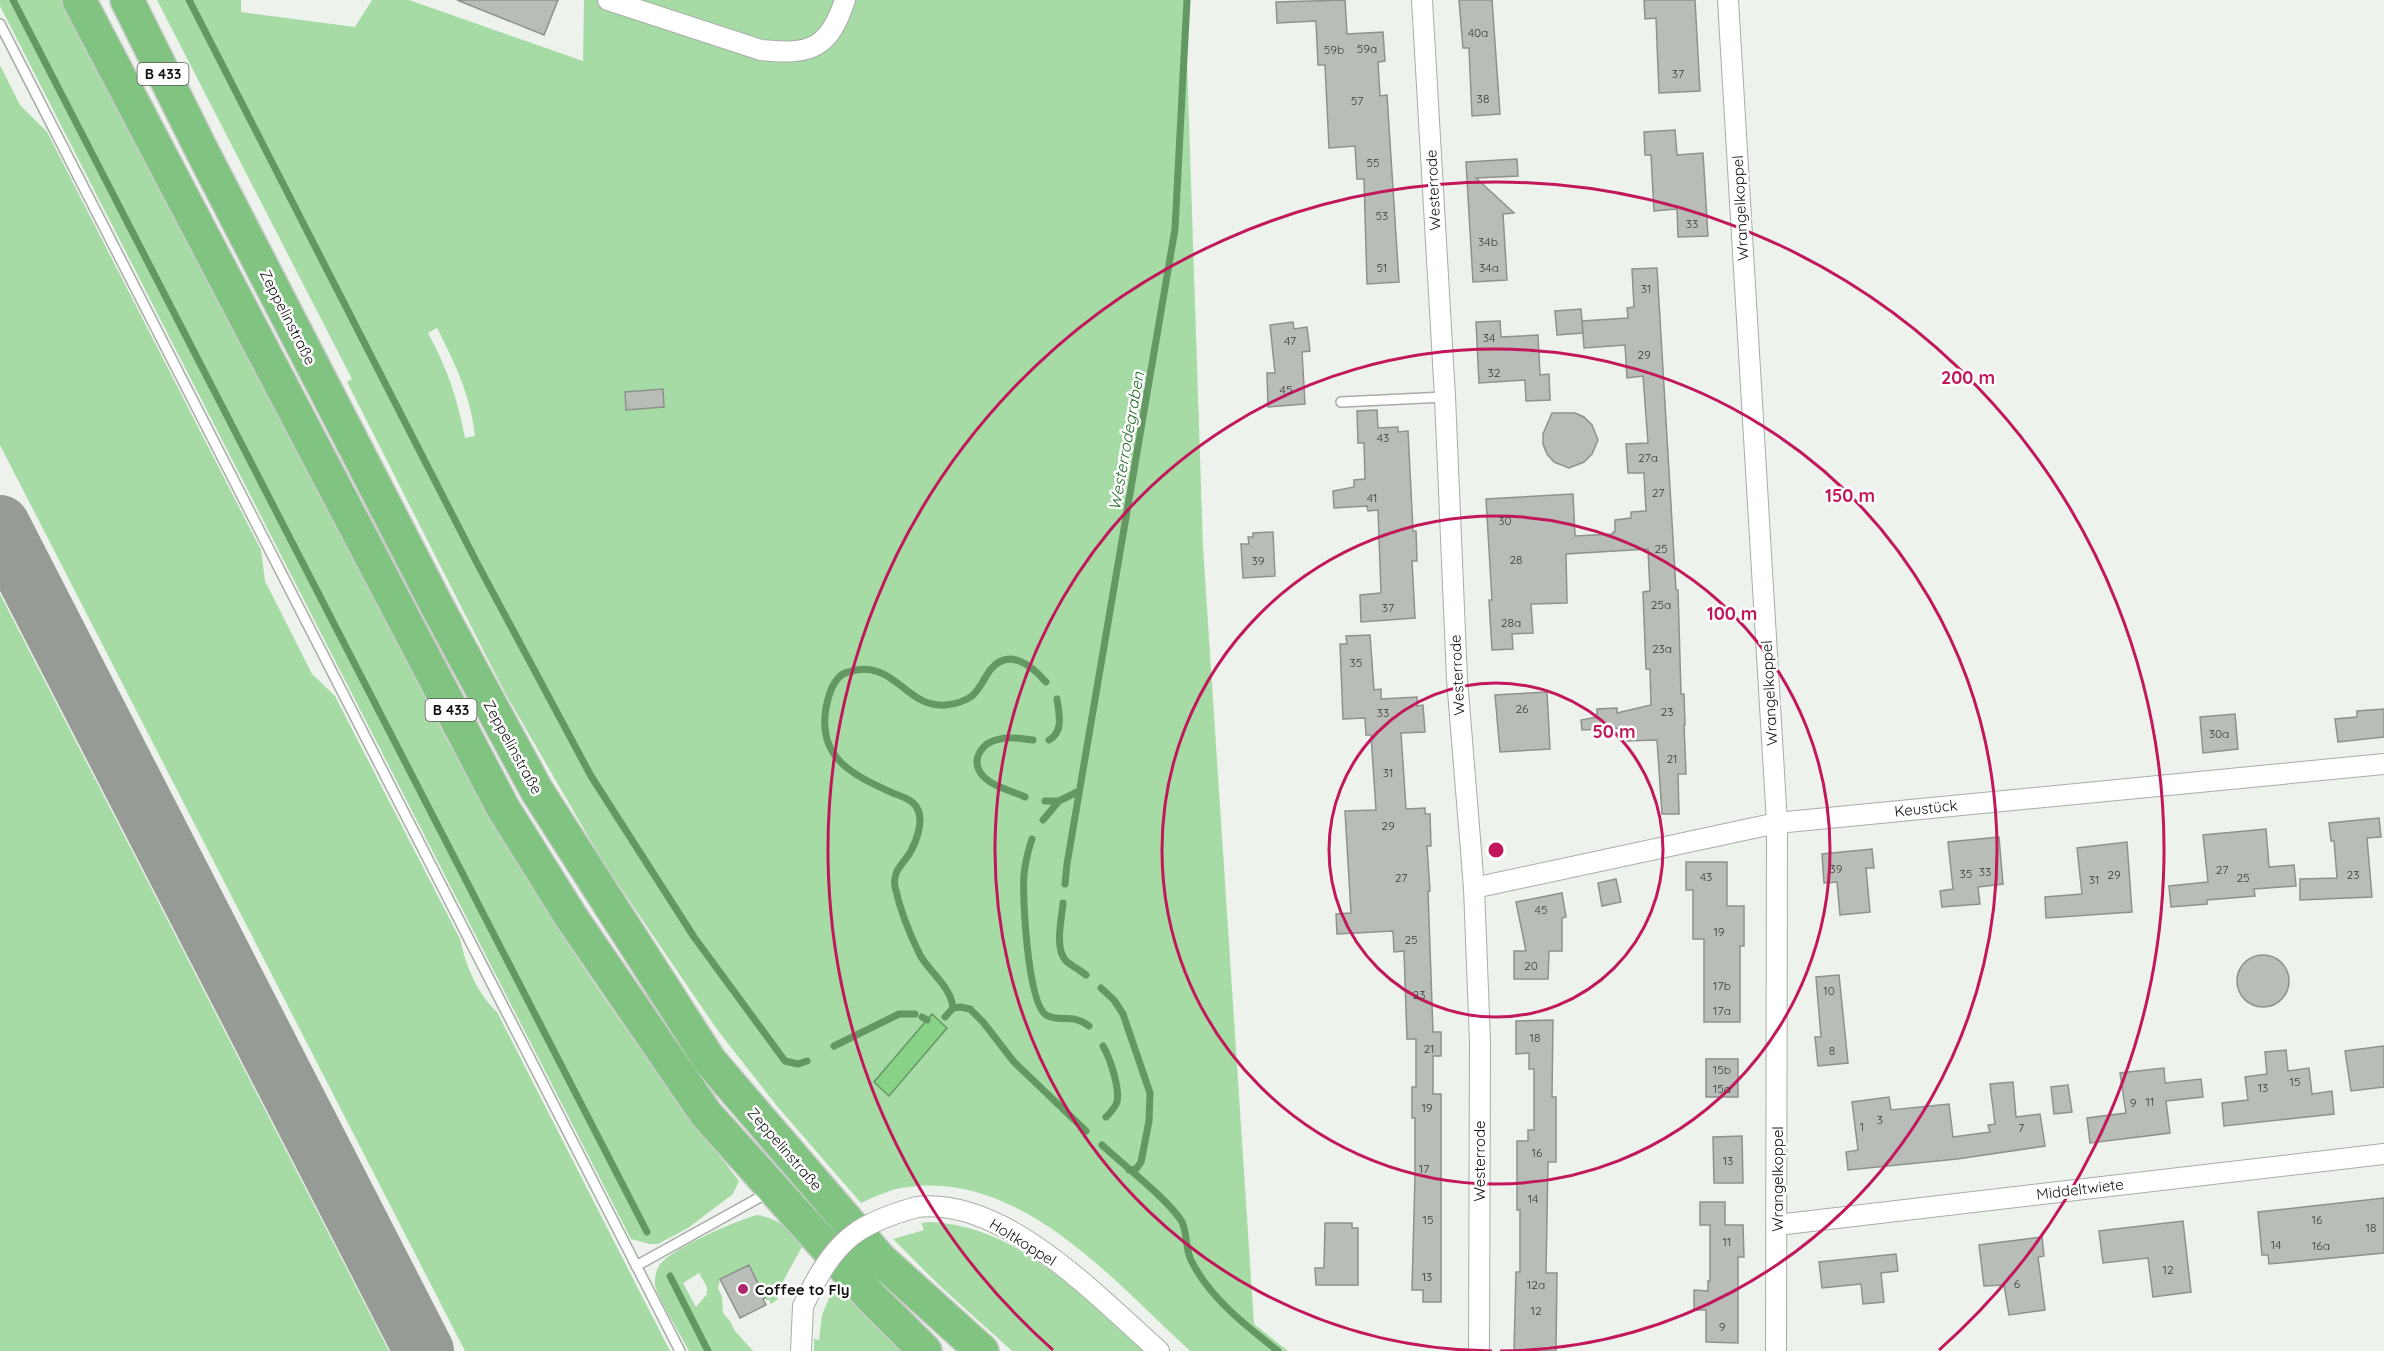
<svg xmlns="http://www.w3.org/2000/svg" width="2384" height="1351" font-family="Quicksand,sans-serif">
<style>
.green{fill:#a7dba5;fill-rule:evenodd}
.water{fill:#88d287;stroke:#649863;stroke-width:1.5}
.lines{fill:none;stroke-linecap:round;stroke-linejoin:round}
.stream{stroke:#649863;stroke-width:7}
.taxiway{stroke:#979b96;stroke-width:60}
.building{fill:#b8bdb8;stroke:#8d928c;stroke-width:1.5}
.lane-casing{stroke:#a8ada7;stroke-width:12}
.street-casing{stroke:#a8ada7;stroke-width:22}
.highway-casing{stroke:#cacbca;stroke-width:36}
.lane{stroke:#fff;stroke-width:9}
.street{stroke:#fff;stroke-width:20}
.highway{stroke:#81c380;stroke-width:33}
.street-bridge-casing{stroke:#a8ada7;stroke-width:22;stroke-linecap:butt}
.street-bridge{stroke:#fff;stroke-width:20}
.ring{fill:none;stroke:#c2185b;stroke-width:3}
.poi-dot{fill:#ad276d;stroke:#fff;stroke-width:2}
.labels{text-anchor:middle;dominant-baseline:central;stroke-width:5;stroke-linejoin:round;paint-order:stroke}
.number-label{font-size:12px;fill:#3a3d3a}
.shield{fill:#fff;stroke:#585958;stroke-width:1.5}
.shield-label{font-size:14px;font-weight:bold;fill:#101210}
.street-label{font-size:15px;fill:#101210;stroke:#fff}
.poi-label{font-size:15px;font-weight:bold;fill:#101210;stroke:#fff;text-anchor:start}
.water-label{font-size:16px;font-style:italic;fill:#1d6821;stroke:#fff}
.centre{fill:#c2185b;stroke:#fff;stroke-width:3}
.ring-label{font-size:18px;text-anchor:middle;font-weight:bold;fill:#c2185b;stroke:#fff;stroke-width:5;stroke-linejoin:round;paint-order:stroke}
</style>
<rect width="100%" height="100%" fill="#edf2ec"/>
<path class="green" d="M0 0H67L450 746C496 826 542 907 594 983 640 1051 689 1116 739 1181L733 1194 688 1228 658 1244H650L631 1239 0 6Z
M157 0H241V12L355 27 372 0H409L583 61 584 0H1185L1203 547 1254 1324 1288 1351H1190C1114 1281 1022 1172 908 1187 891 1189 876 1196 861 1203L777 1106 716 1028 603 862 504 691 347 382 352 379ZM437 328C455 363 471 397 475 436L465 438C457 397 448 370 428 333Z
M0 65 20 105 47 132 261 550 265 581 312 674 335 696 460 939C466 966 477 993 497 1012L670 1351H465L0 445Z
M0 594 389 1351H0Z
M757 1215C777 1218 790 1228 804 1243L781 1285 777 1300 771 1304 769 1300H766L749 1265 720 1279 718 1288 722 1297 723 1313 730 1321 735 1331 753 1351H689C682 1337 657 1297 655 1285 654 1277 657 1268 661 1263 676 1247 735 1221 757 1215ZM699 1273 707 1287V1294L696 1307 683 1283Z
M931 1222C1018 1226 1082 1297 1143 1351H1012L940 1286 893 1239 924 1230 921 1223Z
M837 1279 907 1351H814V1339L819 1340 822 1315Z"/>
<path class="water" d="M932 1014 947 1028 889 1096 874 1082Z"/>
<g class="lines">
<path class="stream" d="M13 0 647 1232
M189 0 477 563 591 776 694 937 785 1061 798 1064 807 1061
M1049 740C1064 732 1059 714 1057 699
M1025 797C1012 791 993 787 983 776 969 760 982 742 1000 739 1011 736 1022 739 1033 740
M1045 801H1059
M1043 820 1059 801 1079 791
M1032 839C1028 851 1025 863 1024 875 1022 898 1028 1003 1046 1015 1059 1023 1073 1013 1089 1026
M1065 884 1067 864 1175 229 1187 0
M1063 903C1062 918 1054 948 1066 961 1072 966 1080 970 1086 975
M1101 988 1114 1000 1123 1014 1150 1093 1149 1121 1141 1162 1136 1169 1129 1170
M953 1008 960 1007 970 1009 983 1022 1014 1062 1086 1131
M922 1017 927 1020
M945 1017 953 1008C951 986 930 973 920 955 910 935 900 909 895 887 892 870 904 864 911 851 917 840 924 819 917 808 913 800 903 797 895 794 850 774 813 756 828 699 831 688 836 675 848 672 895 657 905 709 946 705 955 704 964 702 972 696 980 689 984 679 990 670 1009 647 1031 665 1046 682
M834 1046 899 1014H915
M1103 1046C1110 1058 1120 1088 1117 1102 1115 1108 1111 1112 1106 1117
M1102 1145C1122 1164 1170 1201 1182 1222 1188 1235 1185 1251 1192 1262 1211 1299 1246 1326 1278 1351
M670 1276 708 1351"/>
<path class="taxiway" d="M0 525 424 1351"/>
</g>
<path class="building" d="M457 0H558L544 35Z
M1345 0 1347 34 1383 32 1385 61 1378 62 1380 96 1387 95 1399 282 1367 284 1364 179H1357L1355 146 1329 148 1325 65H1318L1316 21 1277 23 1276 2Z
M1459 0H1492L1500 114 1472 116 1469 48H1463Z
M1644 0H1695L1700 91 1659 93 1656 18 1645 19Z
M1675 130 1677 155 1703 153 1708 236 1678 237 1677 209 1654 211 1651 155H1645L1644 132Z
M1517 159 1518 176 1476 178 1514 213 1503 214 1507 280 1473 282 1466 162Z
M1657 268 1676 590H1678L1681 694H1684L1685 725H1684L1686 774H1678L1679 814H1662L1657 740 1627 741 1626 728 1582 730 1581 720 1597 717V709L1617 708V713L1651 705 1650 669H1646L1643 592 1650 591 1648 549 1566 554 1567 603 1531 604 1533 633 1512 634 1513 649 1492 650 1489 600H1492L1486 499 1573 494 1575 536 1613 534V532H1615V520L1631 518V512L1646 511 1644 473H1628L1626 444 1648 443 1643 376 1627 378 1625 345 1584 348 1582 321 1628 318 1627 308 1634 307 1632 269Z
M1581 309 1583 333 1557 335 1555 311Z
M1500 321 1501 337 1538 335 1540 375 1549 374 1550 400 1526 401 1525 380 1479 383 1476 322Z
M1293 322 1294 329 1307 327 1310 351 1302 352 1305 404 1268 407 1267 373H1275L1270 325Z
M663 389 664 407 626 410 625 392Z
M1377 410 1378 428 1398 427V432L1408 431 1413 531H1416L1417 561H1412L1415 618 1361 622 1360 595 1381 593 1378 510 1368 511 1367 506 1334 508 1333 491 1354 487V480L1365 479 1364 443H1358L1357 411Z
M1552 413H1575L1584 417 1592 425 1598 440 1592 454 1584 462 1569 468 1554 462 1547 454 1543 444V434Z
M1273 532 1275 576 1243 578 1241 544H1249L1248 537H1253V533Z
M1370 635 1374 690 1381 689V699L1417 697V706L1423 705 1425 732 1401 733 1406 809 1425 808V814H1430L1431 846H1427L1430 891H1428L1433 1032H1441V1056H1433V1094H1441V1302H1423V1290H1412L1415 1175V1118H1412V1087H1416V1039H1407L1404 951 1394 952 1393 931 1337 934 1336 914 1351 913 1345 811 1376 810 1371 735H1366L1365 718 1343 719 1340 644H1347L1346 636Z
M1547 692 1550 749 1500 752 1495 695Z
M2384 709V737L2338 742 2335 719 2357 717V711Z
M2235 714 2238 749 2203 753 2200 717Z
M2379 818 2381 837 2367 838 2372 897 2300 900V879L2337 878 2334 841H2331L2329 823Z
M2266 829 2269 867 2294 865 2296 886 2254 889 2255 896 2207 900V904L2171 907 2169 886 2208 882 2203 835Z
M1999 837 2003 884 1978 887 1980 904 1942 907 1940 891 1953 889 1948 842Z
M2127 842 2132 912 2046 918 2045 897 2082 894 2077 848Z
M1872 849 1874 868H1866L1870 912 1840 915 1837 882 1824 883 1822 854Z
M1686 862H1727V906H1744V946H1740V1022H1704V939H1693V890H1686Z
M1616 879 1621 902 1602 906 1598 883Z
M1562 893 1566 917 1562 918V951H1549L1548 979H1514V951H1526L1516 902Z
M2237 981a26 26 0 1 1 52 0a26 26 0 1 1-52 0Z
M1839 975 1848 1063 1818 1066 1815 1037H1821L1816 977Z
M1553 1020 1552 1097H1556V1162H1548L1546 1273H1557L1556 1351H1514L1516 1272H1520V1210H1517V1141H1528V1130H1534V1069H1529V1053L1516 1054V1021Z
M2384 1046V1087L2351 1091 2345 1051Z
M2286 1050 2288 1071 2309 1068 2312 1094 2332 1091 2334 1114 2224 1126 2222 1103 2248 1100 2245 1077 2267 1074 2265 1052Z
M1706 1059H1738V1097H1706Z
M2164 1068 2165 1083 2201 1079 2203 1097 2166 1101 2170 1133 2090 1143 2087 1118 2126 1113 2120 1073Z
M2013 1082 2016 1117 2040 1114 2045 1146 1957 1159 1848 1170 1846 1152 1858 1150 1852 1102 1889 1097 1891 1110 1949 1104 1953 1137 1990 1132 1988 1125 1995 1124 1990 1084Z
M2068 1085 2072 1112 2054 1114 2051 1087Z
M1742 1136 1743 1183H1714L1713 1137Z
M2384 1198V1253L2269 1264 2268 1255H2262L2258 1212Z
M1700 1202H1725V1225H1743L1744 1257H1738V1343L1706 1342V1310H1694V1290L1708 1291V1281H1710V1225H1700Z
M2183 1221 2191 1292 2153 1297 2148 1258 2103 1263 2099 1231Z
M1325 1223H1352V1228H1358V1285H1316L1315 1268H1324Z
M2042 1237 2044 1256 2038 1257 2045 1310 2009 1315 2004 1285 1984 1286 1979 1245Z
M1896 1254 1898 1271 1881 1273 1884 1302 1863 1304 1861 1284 1822 1288 1819 1262Z
M749 1265 765 1298 763 1299 766 1305 740 1318 720 1279Z"/>
<g class="lines">
<g class="lane-casing">
<path id="lane" d="M0 24 680 1351
M1341 402 1445 397
M636 1266 769 1192"/>
</g>
<g class="street-casing">
<path id="street" d="M608 0 761 50C811 55 829 49 845 0
M1422 0 1445 397 1457 679 1474 888 1480 1042 1479 1351
M1728 0 1777 823 1776 1351
M1474 888 1777 823 2384 764
M917 1207C1005 1197 1098 1297 1159 1351
M1777 1225 2384 1154
M801 1351 803 1306 811 1290"/>
</g>
<g class="highway-casing">
<path id="highway" d="M79 0 503 808 571 917 706 1114 871 1297 925 1351
M127 0 200 147 438 608 537 791 710 1061 880 1259 982 1351"/>
</g>
<use href="#lane" class="lane"/>
<use href="#street" class="street"/>
<use href="#highway" class="highway"/>
<g class="street-bridge-casing">
<path id="street-bridge" d="M811 1290C837 1238 862 1222 917 1207"/>
</g>
<use href="#street-bridge" class="street-bridge"/>
</g>
<g class="ring">
<circle cx="1496" cy="850" r="167"/>
<circle cx="1496" cy="850" r="334"/>
<path d="M1492 1351A501 501 0 1 1 1500 1351"/>
<path d="M1053 1350A668 668 0 1 1 1939 1350"/>
</g>
<circle class="poi-dot" cx="743" cy="1289" r="6"/>
<g class="labels">
<g class="number-label">
<text x="1478" y="32">40a</text>
<text x="1367" y="48">59a</text>
<text x="1334" y="49">59b</text>
<text x="1678" y="73">37</text>
<text x="1483" y="98">38</text>
<text x="1357" y="100">57</text>
<text x="1373" y="162">55</text>
<text x="1382" y="215">53</text>
<text x="1692" y="223">33</text>
<text x="1488" y="241">34b</text>
<text x="1382" y="267">51</text>
<text x="1489" y="267">34a</text>
<text x="1646" y="288">31</text>
<text x="1489" y="337">34</text>
<text x="1290" y="340">47</text>
<text x="1644" y="354">29</text>
<text x="1494" y="372">32</text>
<text x="1286" y="389">45</text>
<text x="1383" y="437">43</text>
<text x="1648" y="457">27a</text>
<text x="1658" y="492">27</text>
<text x="1372" y="497">41</text>
<text x="1505" y="520">30</text>
<text x="1661" y="548">25</text>
<text x="1516" y="559">28</text>
<text x="1258" y="560">39</text>
<text x="1661" y="604">25a</text>
<text x="1388" y="607">37</text>
<text x="1511" y="622">28a</text>
<text x="1662" y="648">23a</text>
<text x="1356" y="662">35</text>
<text x="1522" y="708">26</text>
<text x="1667" y="711">23</text>
<text x="1383" y="712">33</text>
<text x="2219" y="733">30a</text>
<text x="1672" y="758">21</text>
<text x="1388" y="772">31</text>
<text x="1388" y="825">29</text>
<text x="1836" y="868">39</text>
<text x="2222" y="869">27</text>
<text x="1985" y="871">33</text>
<text x="1966" y="873">35</text>
<text x="2114" y="874">29</text>
<text x="2353" y="874">23</text>
<text x="1706" y="876">43</text>
<text x="1401" y="877">27</text>
<text x="2243" y="877">25</text>
<text x="2094" y="879">31</text>
<text x="1541" y="909">45</text>
<text x="1719" y="931">19</text>
<text x="1411" y="939">25</text>
<text x="1531" y="965">20</text>
<text x="1722" y="985">17b</text>
<text x="1829" y="990">10</text>
<text x="1419" y="994">23</text>
<text x="1722" y="1010">17a</text>
<text x="1535" y="1037">18</text>
<text x="1429" y="1048">21</text>
<text x="1832" y="1050">8</text>
<text x="1722" y="1069">15b</text>
<text x="2295" y="1081">15</text>
<text x="2263" y="1087">13</text>
<text x="1722" y="1088">15a</text>
<text x="2150" y="1101">11</text>
<text x="2133" y="1102">9</text>
<text x="1427" y="1107">19</text>
<text x="1880" y="1119">3</text>
<text x="1862" y="1126">1</text>
<text x="2021" y="1127">7</text>
<text x="1537" y="1152">16</text>
<text x="1728" y="1160">13</text>
<text x="1424" y="1168">17</text>
<text x="1533" y="1198">14</text>
<text x="1428" y="1219">15</text>
<text x="2317" y="1219">16</text>
<text x="2371" y="1227">18</text>
<text x="1727" y="1241">11</text>
<text x="2276" y="1244">14</text>
<text x="2321" y="1245">16a</text>
<text x="2168" y="1269">12</text>
<text x="1427" y="1276">13</text>
<text x="2017" y="1283">6</text>
<text x="1536" y="1284">12a</text>
<text x="1536" y="1310">12</text>
<text x="1722" y="1326">9</text>
</g>
<g class="shield">
<rect x="137.5" y="63" width="51" height="22" rx="4.5"/>
<rect x="425.5" y="699" width="51" height="22" rx="4.5"/>
</g>
<g class="shield-label">
<text x="163" y="74">B 433</text>
<text x="451" y="710">B 433</text>
</g>
<g class="street-label">
<text transform="translate(1433 190) rotate(-93)">Westerrode</text>
<text transform="translate(1740 208) rotate(-93)">Wrangelkoppel</text>
<text transform="translate(288 317) rotate(63)">Zeppelinstraße</text>
<text transform="translate(1457 675) rotate(-93)">Westerrode</text>
<text transform="translate(1769 693) rotate(-93)">Wrangelkoppel</text>
<text transform="translate(513 747) rotate(61)">Zeppelinstraße</text>
<text transform="translate(1926 808) rotate(-6)">Keustück</text>
<text transform="translate(785 1149) rotate(49)">Zeppelinstraße</text>
<text transform="translate(1479 1161) rotate(-90)">Westerrode</text>
<text transform="translate(1777 1179) rotate(-90)">Wrangelkoppel</text>
<text transform="translate(2080 1189) rotate(-7)">Middeltwiete</text>
<text transform="translate(1023 1242) rotate(32)">Holtkoppel</text>
</g>
<g class="poi-label">
<text x="755" y="1289">Coffee to Fly</text>
</g>
<g class="water-label">
<text transform="translate(1126 441) rotate(-80)">Westerrodegraben</text>
</g>
</g>
<circle cx="1496" cy="850" r="9" class="centre"/>
<g class="ring-label">
<text x="1968" y="384">200 m</text>
<text x="1850" y="502">150 m</text>
<text x="1732" y="620">100 m</text>
<text x="1614" y="738">50 m</text>
</g>
</svg>
